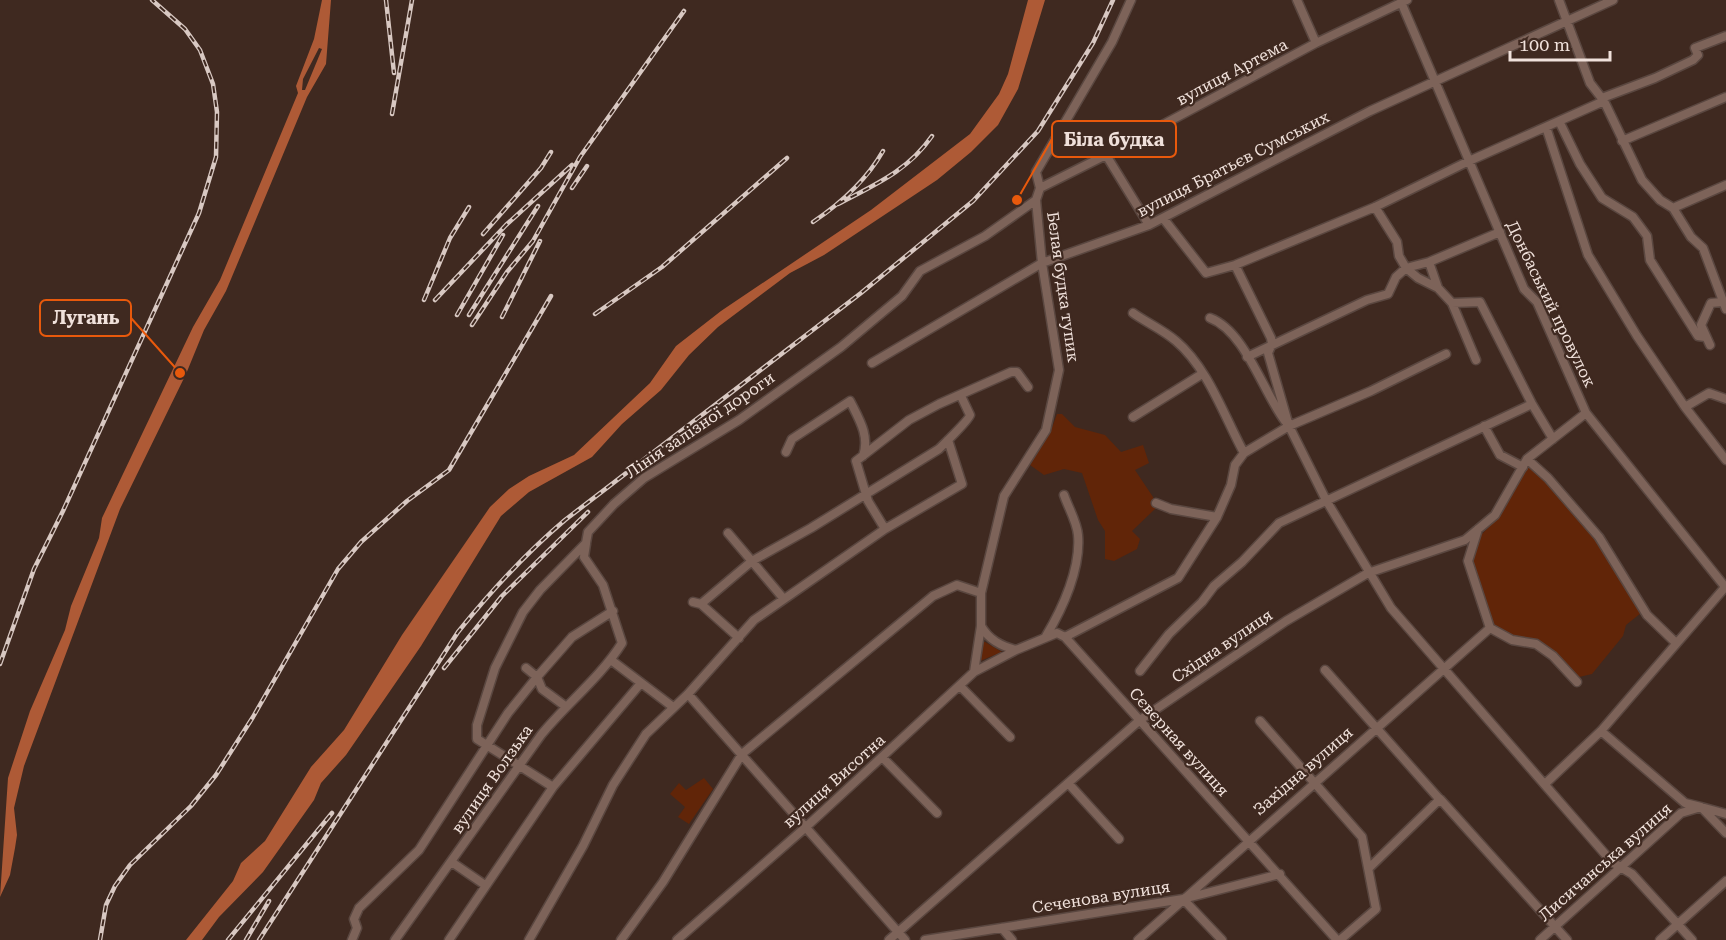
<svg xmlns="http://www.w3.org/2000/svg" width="1726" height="940" font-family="'Roboto Serif',serif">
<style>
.green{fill:#612508}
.water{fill:#ae5a36;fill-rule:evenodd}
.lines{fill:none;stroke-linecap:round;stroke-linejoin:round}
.minor-casing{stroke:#5a4740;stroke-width:11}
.minor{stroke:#7d6359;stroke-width:8}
.rail-casing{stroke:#d8c8c2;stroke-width:4.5}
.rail{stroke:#3f2920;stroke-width:2;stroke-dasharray:7;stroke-linecap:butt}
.labels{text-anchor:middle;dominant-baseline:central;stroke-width:4.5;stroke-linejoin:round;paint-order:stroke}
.street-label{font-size:16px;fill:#f0e1db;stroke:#3f2920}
.leader{fill:none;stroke:#e8590c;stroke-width:2}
.callout-dot{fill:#e8590c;stroke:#3f2920;stroke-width:2}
.callout{fill:#3f2920;stroke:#e8590c;stroke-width:2}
.callout-label{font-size:18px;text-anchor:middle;font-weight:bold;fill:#f0e1db}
</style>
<rect width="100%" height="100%" fill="#3f2920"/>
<path class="green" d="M1057 414H1062L1075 427 1105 435 1121 452 1143 445 1149 463 1135 470 1153 497 1156 508 1132 531 1140 539 1137 549 1114 561 1105 559V531L1098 520 1082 473 1064 469 1044 475 1030 465 1050 433Z
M1528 467C1577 502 1611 562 1641 613L1626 625 1623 636 1592 674 1579 677 1555 652 1538 641 1510 635 1494 625 1474 579 1473 555 1480 536 1500 516Z
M982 642H985L1002 652 980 661Z
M704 778 713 789 689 824 678 817 685 807 670 794 679 783 686 790Z"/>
<path class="water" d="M322 0H331L326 64 307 97 226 291 204 330 186 374 120 509 24 766 14 808 17 835 15 848 10 875 0 897 8 778 30 711 65 630 71 606 99 538 102 518 193 327 220 280 298 93 296 86 314 39ZM319 48 322 49 305 90H302L303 79Z
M1028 0H1045L1018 89 998 125 971 152 937 180 824 255 790 273 718 327 689 355 661 390 622 424 592 457 529 492 501 516 421 646 346 755 321 783 314 800 263 872 219 917 202 940H186L233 881 241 863 265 841 311 767 344 730 402 635 490 507 509 489 529 476 574 455 650 383 676 346 721 311 871 210 970 134 999 94 1008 74Z"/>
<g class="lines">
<g class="minor-casing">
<path id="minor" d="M1297 0 1316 43
M1559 0 1590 83 1604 101 1642 180 1660 200 1673 208 1691 237 1703 248 1726 309
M1401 2 1524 289 1537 302 1586 413 1726 588
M1602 98 1655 78 1693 60 1698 55 1695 48 1726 36
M1559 121 1580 164 1602 198 1633 217 1647 236 1650 260 1698 336 1705 337
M1546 127 1588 255 1637 336 1685 407 1726 460
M1622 141 1726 97
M1106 155 1149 225
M1040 188 1106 155 1316 43 1407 0
M1375 207 1397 242 1399 256 1406 268 1418 278 1438 288
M1673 208 1726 185
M1163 218 1206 273 1235 265 1375 207 1469 161 1604 101
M1429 262 1438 288 1452 303 1480 302 1532 404 1553 439
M1235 265 1271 338 1272 344 1268 353 1289 426 1326 500 1391 608 1612 862 1632 874 1692 940
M1452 303 1476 360
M1133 313C1147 323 1162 329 1176 341 1208 368 1224 416 1244 453
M1210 318C1245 331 1263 392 1285 421
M1710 345 1701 325 1711 303 1722 302
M1247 357 1367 300 1388 294 1396 277 1406 268 1429 262 1500 232
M872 363 1042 263 1149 225 1370 111 1613 0
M1685 407 1709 393 1726 399
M1133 417 1202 374
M1484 426 1500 455 1523 467
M786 452 792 439 850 401C859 419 870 436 863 456
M1527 459 1548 478 1599 537 1647 615 1676 643
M1156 503 1171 509 1217 517
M885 529 868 501 856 461 909 420 939 404 1011 372H1017L1028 387
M1478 529 1468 561 1490 628 1512 640 1536 644 1553 656 1577 682
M728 533 783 598
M693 602 701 604 739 638
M701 604 752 561 811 528 939 449C945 443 969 420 970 415L961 396
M981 626C989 640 1001 646 1016 650L1057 633 1065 637 1337 940
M1046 636C1063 608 1081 568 1078 535 1077 522 1068 507 1064 495
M1065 637 1178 578 1217 517 1231 485 1235 465 1244 453 1289 426 1371 391 1446 354
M611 660 673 707
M526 668 537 677 542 689 565 706
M1325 670 1442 802
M1140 671 1169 634 1202 602 1214 586 1242 562 1279 523 1532 404
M974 672 1016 650
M960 686 1010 737
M688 694 905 940
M1260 721 1362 837 1376 909 1340 940
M1601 731 1685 803 1701 807 1726 833
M882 757 937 813
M1068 783 1119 839
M1546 783 1601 731 1726 586
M553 787 477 739V725L495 668 523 612 540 590 586 543 588 532 614 504 644 478 739 420 841 347 902 296 920 271 985 236 1036 200
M453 863 485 885
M1369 868 1440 799 1567 940
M1183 899 1222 940
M1002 928 1012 940
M352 940 357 928 354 919 359 908 419 850 508 713 537 677 572 637 613 611
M395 940 541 735C567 703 600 678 622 643L603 585 584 557 586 544
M449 940 553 787 641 683
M529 940 583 846 613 785 646 734 688 694 754 620 885 529 962 484 948 440
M621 940 663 882 742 754 933 596 957 585 981 593
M677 940 806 827 974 672 981 626V593L1004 496 1046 430 1059 370 1042 263 1036 200 1040 188 1036 172 1112 42 1131 0
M889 940 1140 720 1286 621 1368 573 1465 540 1495 515 1527 459 1586 413
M925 940 1183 899 1280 874
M1138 940 1490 628
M1540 940 1681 813 1701 807 1726 814
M1660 940 1726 881"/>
</g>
<use href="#minor" class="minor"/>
<g class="rail-casing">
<path id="rail" d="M386 0 394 73
M392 114 412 0
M572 188 587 166
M838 204C874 185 908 171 932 136
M813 222C841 203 866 181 883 151
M483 234 541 168 551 152
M424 300 450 238 469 207
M435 300 506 225 572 165
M595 314 662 267 787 158
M457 315 503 235
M469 315 538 206
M502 317 540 241
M472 325 507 272 533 241 580 157 684 11
M0 664 34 569 63 511 199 213 216 157 217 112 213 84 200 50 185 29 152 0
M444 668 502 596 588 512
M100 940 106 905 115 886 130 865 191 806 216 775 253 717 338 569 361 542 407 501 449 470 551 296
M228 940 332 813
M246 940 269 901
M259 940 458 632C491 591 525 554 565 520L861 293 973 201 1038 131 1093 43 1113 0"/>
</g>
<use href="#rail" class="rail"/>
</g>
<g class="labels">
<g class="street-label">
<text transform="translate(1232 72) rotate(-28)">вулиця Артема</text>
<text transform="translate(1233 164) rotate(-27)">вулиця Братьєв Сумських</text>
<text transform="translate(1063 287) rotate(82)">Белая будка тупик</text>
<text transform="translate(1551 304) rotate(64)">Донбаський провулок</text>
<text transform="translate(700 425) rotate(-34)">Лінія залізної дороги</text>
<text transform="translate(1222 646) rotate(-34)">Східна вулиця</text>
<text transform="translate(1179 742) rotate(48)">Сєвєрная вулиця</text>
<text transform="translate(1303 771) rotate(-41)">Західна вулиця</text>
<text transform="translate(492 779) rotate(-55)">вулиця Волзька</text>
<text transform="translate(834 781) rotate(-42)">вулиця Висотна</text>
<text transform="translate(1605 862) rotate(-41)">Лисичанська вулиця</text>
<text transform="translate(1101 897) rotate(-9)">Сєченова вулиця</text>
</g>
</g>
<path class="leader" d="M1017 200L1052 139M180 373L131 318"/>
<g class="callout-dot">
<circle cx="1017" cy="200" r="6"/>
<circle cx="180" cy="373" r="6"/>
</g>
<g class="callout">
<rect x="1052" y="121" width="124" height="36" rx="6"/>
<rect x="40" y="300" width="91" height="36" rx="6"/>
</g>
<g class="callout-label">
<text x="1114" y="146">Біла будка</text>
<text x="86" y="324">Лугань</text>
</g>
<path d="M1510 51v9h100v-9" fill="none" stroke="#f0e1db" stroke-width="3"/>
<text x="1519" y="51" font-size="18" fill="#f0e1db" stroke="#3f2920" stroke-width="4.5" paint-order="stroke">100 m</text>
</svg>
